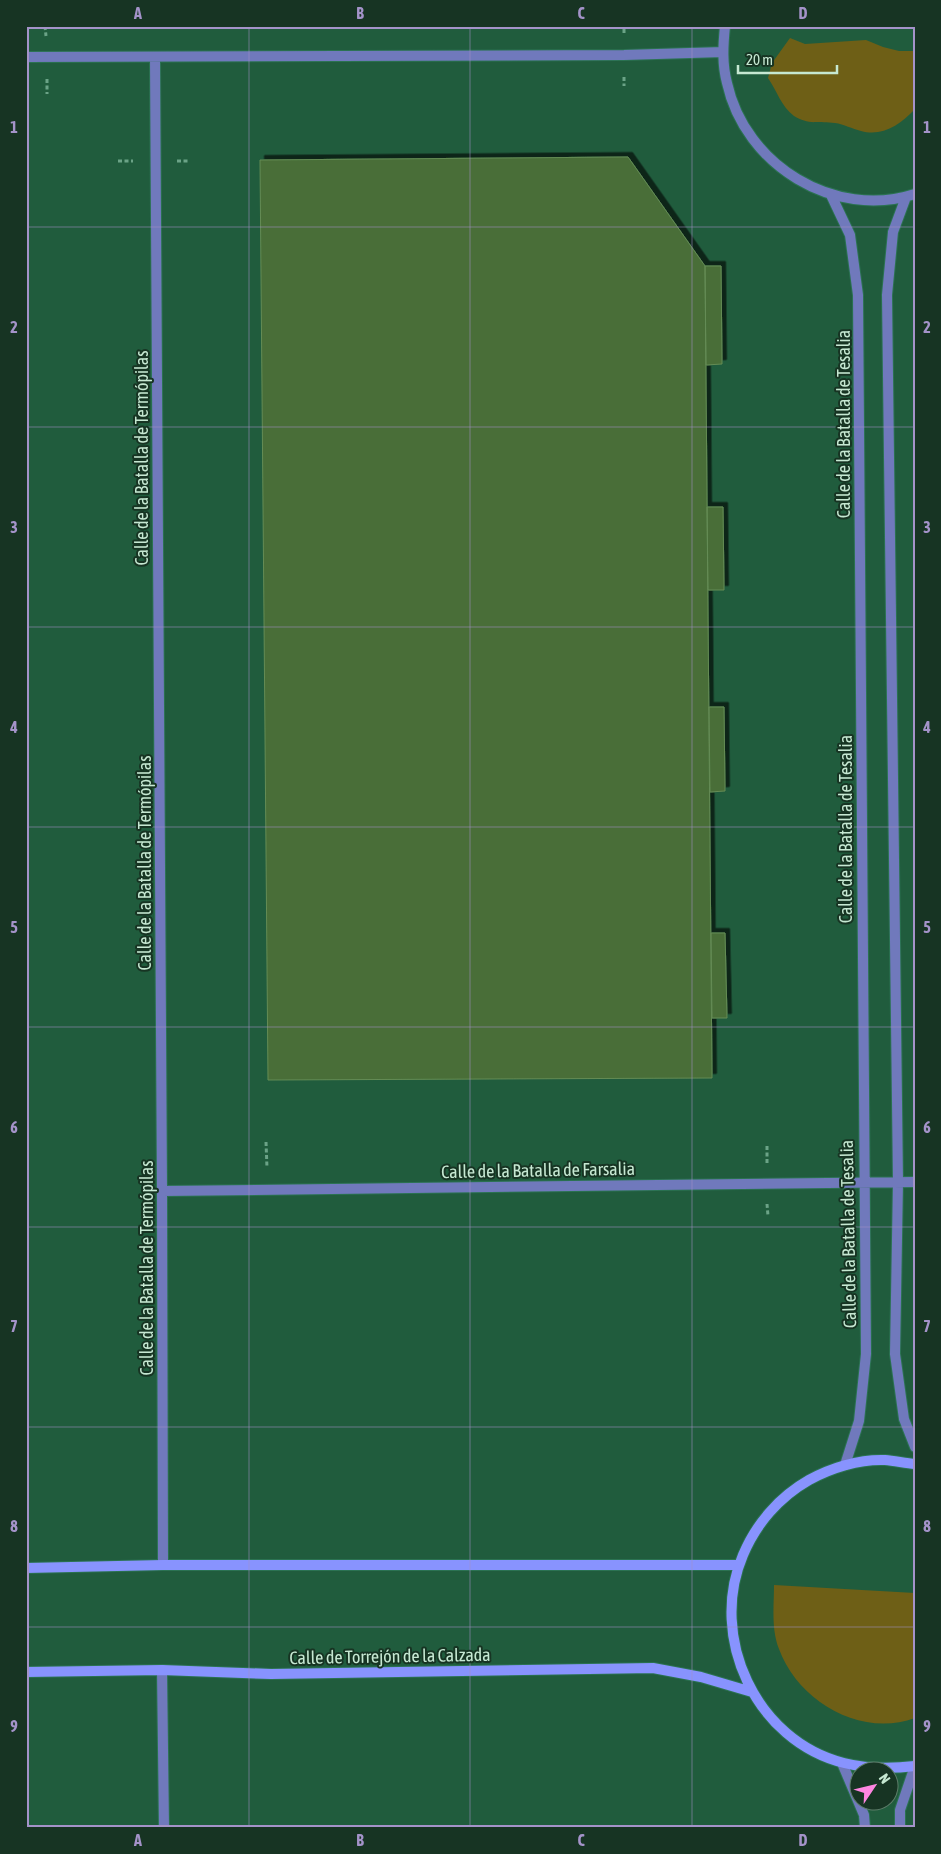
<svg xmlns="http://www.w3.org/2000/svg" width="941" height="1854" font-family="'Asap Condensed',sans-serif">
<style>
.built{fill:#205c3d;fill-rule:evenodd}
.green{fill:#6e5f16}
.building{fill:#486e38;stroke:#658c55;filter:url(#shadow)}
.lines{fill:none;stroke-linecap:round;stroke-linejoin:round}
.street-casing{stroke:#2b7252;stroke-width:12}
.secondary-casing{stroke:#2b7252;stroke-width:12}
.path{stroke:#6ba387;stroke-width:3;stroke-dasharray:4 2.5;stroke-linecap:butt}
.street{stroke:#7079bc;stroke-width:10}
.secondary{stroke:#8893fe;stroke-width:10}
.grid{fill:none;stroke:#a493c9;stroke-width:1;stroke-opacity:0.55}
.labels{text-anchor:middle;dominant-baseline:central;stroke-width:4;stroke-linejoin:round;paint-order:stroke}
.street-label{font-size:18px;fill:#c6e8d2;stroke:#173423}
.neatline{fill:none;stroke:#a493c9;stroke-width:2}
.grid-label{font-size:16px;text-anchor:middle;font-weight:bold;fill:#a493c9}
</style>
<defs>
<filter id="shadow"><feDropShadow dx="4.5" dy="-4.5" stdDeviation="0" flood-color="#0009"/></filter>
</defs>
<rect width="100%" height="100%" fill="#045532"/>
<path class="built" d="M26 26H915V1828H26ZM858 1772H888V1802H858Z"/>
<path class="green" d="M790 38 805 44 866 40 883 47 899 51H915V109C900 125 882 137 861 131 852 129 844 124 835 123 819 121 808 125 794 116 781 106 777 91 768 78L772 63Z
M774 1585 915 1593V1718C860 1738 798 1701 779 1649 771 1629 774 1606 774 1585Z"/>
<path class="building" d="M628 157 705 266 712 1078 268 1080 260 160Z
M705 266H721L722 364 706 365Z
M707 507H723L724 590H708Z
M709 707H724L725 791 710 792Z
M711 933H725L727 1018H712Z"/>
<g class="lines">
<g class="street-casing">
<path id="street" d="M725 26C723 46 722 64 727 83 745 165 834 220 915 194
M26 57 624 55 723 52
M155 57 162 1191 163 1565
M831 195 850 235 858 295 866 1354 859 1421 845 1465
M906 197 893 232 887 295 898 1182 895 1354 904 1419 915 1447
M162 1191 915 1182
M162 1670 164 1828
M842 1763 864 1815 865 1828
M900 1828V1810L915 1766"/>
</g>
<g class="secondary-casing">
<path id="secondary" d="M915 1464C905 1463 895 1461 885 1460 859 1459 831 1468 809 1480 779 1497 756 1524 743 1555 708 1637 756 1741 844 1763 868 1769 890 1769 915 1766
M26 1568 163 1565H738
M26 1672 162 1670 271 1674 653 1668 701 1677 752 1692"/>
</g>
<path class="path" d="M45 26 46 36
M624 33V26
M624 77V86
M47 79V94
M118 161H133
M177 161H190
M266 1142 267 1168
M767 1163V1144
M767 1204 768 1216"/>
<use href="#street" class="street"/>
<use href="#secondary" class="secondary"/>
</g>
<path class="grid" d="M249 26V1828M470 26V1828M692 26V1828M26 227H915M26 427H915M26 627H915M26 827H915M26 1027H915M26 1227H915M26 1427H915M26 1627H915"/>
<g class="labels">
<g class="street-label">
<text transform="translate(843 424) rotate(-90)">Calle de la Batalla de Tesalia</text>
<text transform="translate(141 458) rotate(-90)">Calle de la Batalla de Termópilas</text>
<text transform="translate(845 829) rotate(-90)">Calle de la Batalla de Tesalia</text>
<text transform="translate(144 863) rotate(-90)">Calle de la Batalla de Termópilas</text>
<text transform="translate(538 1170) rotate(-1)">Calle de la Batalla de Farsalia</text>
<text transform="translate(848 1234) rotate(-91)">Calle de la Batalla de Tesalia</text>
<text transform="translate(146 1268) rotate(-90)">Calle de la Batalla de Termópilas</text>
<text transform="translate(390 1656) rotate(-1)">Calle de Torrejón de la Calzada</text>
</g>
</g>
<rect width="941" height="1854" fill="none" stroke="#173423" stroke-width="55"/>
<g transform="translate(874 1786) rotate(55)"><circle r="24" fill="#173423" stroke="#5d7c69"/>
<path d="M0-4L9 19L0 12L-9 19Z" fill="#fe86e1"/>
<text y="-8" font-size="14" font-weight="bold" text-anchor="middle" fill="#c6e8d2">N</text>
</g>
<path d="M738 65v8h99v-8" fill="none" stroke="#c6e8d2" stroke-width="2.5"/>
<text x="746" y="65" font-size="15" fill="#c6e8d2" stroke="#173423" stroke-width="4" paint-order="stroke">20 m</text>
<rect x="28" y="28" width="886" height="1798" class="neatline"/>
<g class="grid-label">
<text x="138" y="19">A</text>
<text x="360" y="19">B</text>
<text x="581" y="19">C</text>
<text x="803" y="19">D</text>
<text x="14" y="133">1</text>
<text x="927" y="133">1</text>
<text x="14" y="333">2</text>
<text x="927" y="333">2</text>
<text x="14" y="533">3</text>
<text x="927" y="533">3</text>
<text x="14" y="733">4</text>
<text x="927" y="733">4</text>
<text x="14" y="933">5</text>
<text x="927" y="933">5</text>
<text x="14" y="1133">6</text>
<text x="927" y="1133">6</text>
<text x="14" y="1332">7</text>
<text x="927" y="1332">7</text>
<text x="14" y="1532">8</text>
<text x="927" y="1532">8</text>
<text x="14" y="1732">9</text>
<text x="927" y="1732">9</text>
<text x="138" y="1846">A</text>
<text x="360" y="1846">B</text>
<text x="581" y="1846">C</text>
<text x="803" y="1846">D</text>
</g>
</svg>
